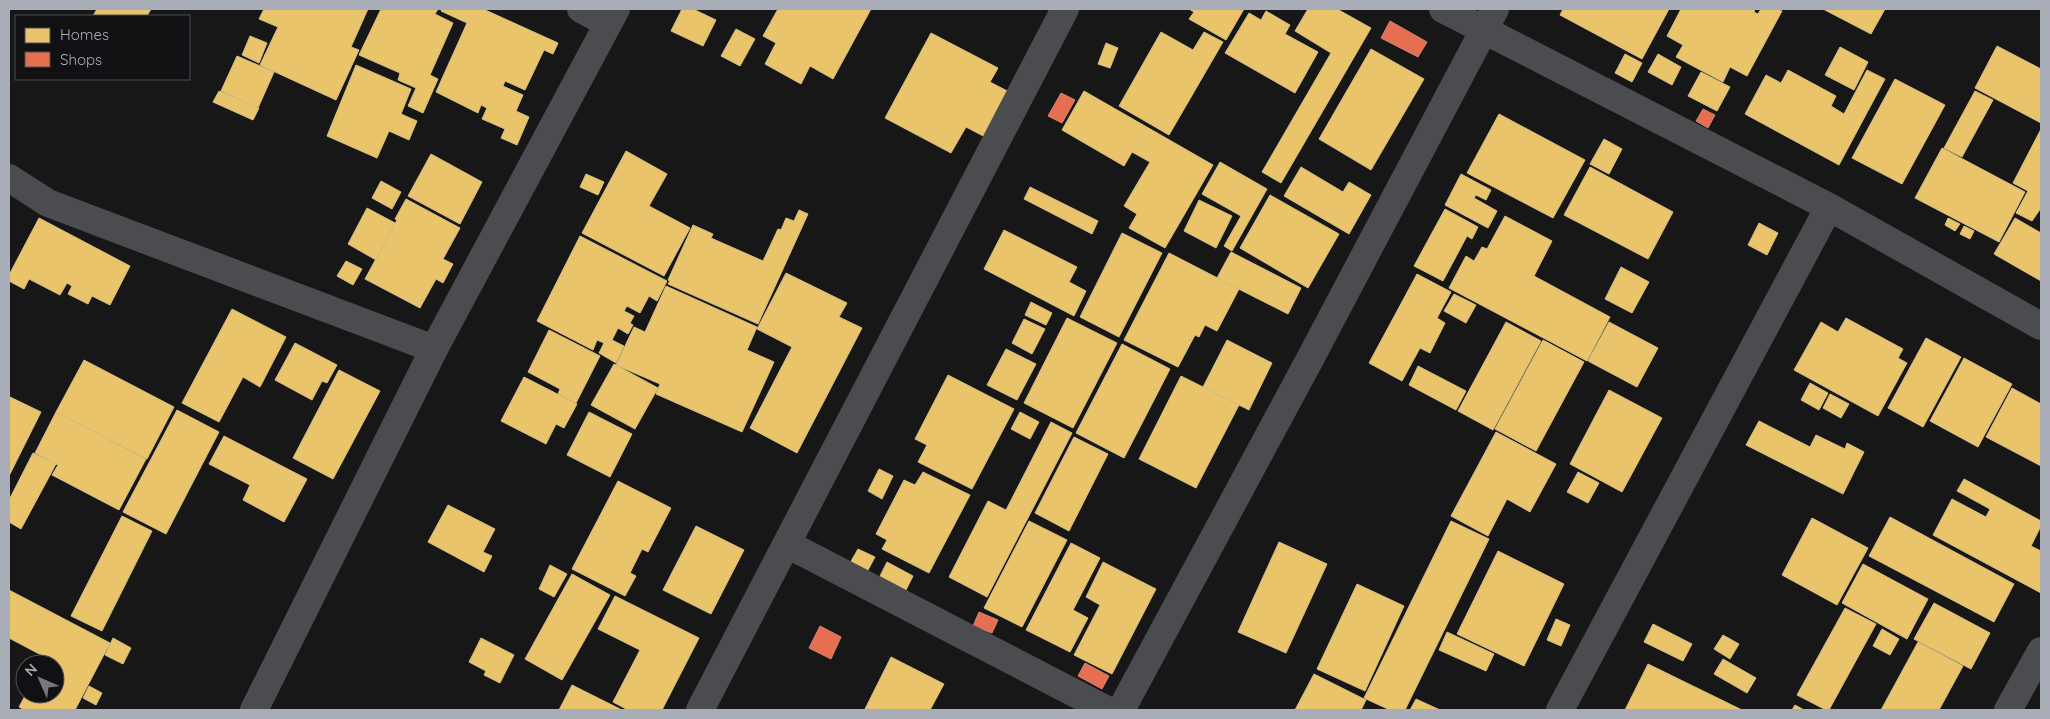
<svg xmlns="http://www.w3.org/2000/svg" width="2050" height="719" font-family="Quicksand,sans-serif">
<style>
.homes{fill:#e9c46a;stroke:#d6bd81}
.shops{fill:#e76f51;stroke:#d48270}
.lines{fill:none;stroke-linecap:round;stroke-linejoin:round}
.minor{stroke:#4b4c50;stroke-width:28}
</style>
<rect width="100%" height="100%" fill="#171717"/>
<path class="homes" d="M97 9H151L147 16H93Z
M264 9H368L351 47 359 50 336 100 260 65 278 27 259 19Z
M381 9H438L435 14 453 23 430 75 438 79 423 113 408 106 416 88 398 80 400 73 359 55Z
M442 9H483L558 43 553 54 544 50 525 90 505 81 503 86 523 95 516 111 529 117 517 145 501 138 505 129 482 119 487 108 481 105 478 113 436 92 467 23 441 11Z
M682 9H693L716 20 703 46 671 31Z
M778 9H871L833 79 810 66 801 84 765 64 776 43 763 36Z
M1189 9H1244L1226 40 1189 19 1194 12Z
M1308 9H1337L1371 28 1281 183 1262 172 1331 53 1295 31Z
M1563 9H1669L1642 59 1560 15Z
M1681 9H1755L1754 12 1758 14 1761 9H1778L1782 11 1747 76 1730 67 1723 82 1676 57 1683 45 1667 36Z
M1823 9H1885L1871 34Z
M1266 11 1290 25 1285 34 1318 52 1295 93 1225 53 1249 13 1261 20Z
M736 29 755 39 740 66 721 56Z
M1161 32 1193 50 1204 32 1223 42 1169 135 1119 106Z
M931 33 998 68 990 82 1011 93 987 138 966 127 951 153 885 118Z
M250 36 267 43 259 63 242 55Z
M1106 43 1118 48 1110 68 1098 64Z
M1997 46 2041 69V123L1975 88Z
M1840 47 1868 62 1854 90 1825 75Z
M1371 49 1424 79 1371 170 1319 139Z
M1625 54 1642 63 1632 82 1615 73Z
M1658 54 1681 67 1672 85 1648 72Z
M237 56 274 72 258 108 221 91Z
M356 65 411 89 401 114 417 121 409 140 389 131 377 158 327 136Z
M1788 70 1836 96 1831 106 1844 114 1867 70 1885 79 1839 165 1745 114 1766 75 1781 83Z
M1701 72 1730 87 1717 111 1688 96Z
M1895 79 1945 105 1902 184 1852 158Z
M219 91 259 108 253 120 213 102Z
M1084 91 1213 165 1165 248 1129 228 1137 214 1124 206 1150 162 1132 152 1124 166 1062 130Z
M1975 91 1993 100 1962 157 1944 148Z
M1499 114 1585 160 1553 218 1467 173Z
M2041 129V208L2032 221 2016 213 2028 191 2013 183Z
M1604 139 1622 149 1609 174 1590 164Z
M1942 148 2025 192 1999 242 1915 198Z
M626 151 667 174 649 206 690 228 664 276 582 233Z
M431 154 482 182 460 224 408 196Z
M1220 162 1267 189 1232 251 1224 246 1241 216 1202 194Z
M1301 167 1343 192 1349 182 1371 195 1349 234 1284 196Z
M1590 167 1673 212 1648 259 1564 215Z
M586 174 604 182 598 195 580 187Z
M1461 174 1491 190 1486 200 1476 195 1474 198 1497 211 1488 228 1445 205Z
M381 181 401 192 392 209 372 198Z
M1030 187 1098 221 1092 234 1024 199Z
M1270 195 1339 234 1308 288 1240 248Z
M406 199 460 228 443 259 453 264 443 283 436 279 420 308 365 279 397 220 395 219Z
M1199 200 1232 216 1216 248 1184 231Z
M367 208 395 223 376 260 348 244Z
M1445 209 1478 227 1472 239 1467 236 1443 281 1414 266Z
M799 210 808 214 758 324 668 284 670 281 668 280 693 225 713 234 711 238 763 261 778 229 781 230 786 218 794 221Z
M1505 216 1552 241 1534 276 1610 317 1587 361 1449 288 1466 256 1474 261 1482 247 1487 249Z
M39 218 130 266 110 305 92 296 88 304 68 294 72 286 67 283 60 295 29 279 24 289 9 281V275Z
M1948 218 1960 224 1955 231 1945 225Z
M2015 218 2041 233V281L1994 254Z
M1759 223 1778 233 1767 255 1748 245Z
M1964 226 1974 231 1970 239 1960 234Z
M1004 230 1077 267 1069 282 1086 291 1074 316 984 269Z
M1122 233 1162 253 1119 337 1080 317Z
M580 236 667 281 657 301 649 296 640 313 627 306 624 311 634 316 630 323 633 325 628 334 618 328 612 340 624 346 616 363 599 353 604 343 597 340 593 350 537 321Z
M1231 252 1301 288 1288 314 1217 278Z
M1169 253 1239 289 1217 331 1205 325 1199 337 1195 335 1178 367 1124 340Z
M346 261 362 269 353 285 337 276Z
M1621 267 1649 282 1632 313 1605 299Z
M786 273 847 303 839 317 862 328 797 453 750 428 792 347 757 329Z
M1417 274 1451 292 1437 318 1445 323 1430 353 1420 348 1402 381 1369 363Z
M666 286 757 327 747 350 774 362 742 432 656 394 660 384 616 365 634 327 645 332Z
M1454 294 1476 305 1466 323 1444 311Z
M1031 302 1052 313 1046 325 1025 315Z
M232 309 286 337 260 387 243 377 219 422 182 403Z
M1067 318 1117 343 1073 428 1024 403Z
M1846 318 1903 349 1898 358 1907 363 1878 416 1794 370 1821 322 1838 332Z
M1024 319 1045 329 1032 354 1012 343Z
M1506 322 1541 341 1493 430 1458 411Z
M1609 322 1658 348 1637 387 1588 361Z
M549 330 600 356 576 403 558 394 560 389 528 372Z
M1926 338 1961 357 1923 427 1888 408Z
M1227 340 1272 363 1249 410 1203 387Z
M1543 340 1584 362 1536 451 1495 429Z
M295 343 337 365 327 383 322 381 312 400 275 380Z
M1122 344 1170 369 1124 458 1076 433Z
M1006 349 1036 364 1017 400 987 385Z
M1964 358 2012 384 1978 447 1930 421Z
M84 360 174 407 147 459 56 412Z
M614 364 658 388 635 429 591 405Z
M1418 366 1466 391 1456 410 1409 385Z
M339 370 380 391 333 479 293 458Z
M948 375 1014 409 972 489 918 462 927 445 915 439Z
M1181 376 1239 405 1196 488 1139 459Z
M524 377 577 404 564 428 556 424 546 444 501 421Z
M1810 383 1828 393 1819 410 1801 400Z
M2012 388 2041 404V466L1986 437Z
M1609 390 1662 418 1622 492 1570 464Z
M1830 394 1849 404 1841 418 1823 408Z
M10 397 41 412 9 476V400Z
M177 410 219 432 166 534 123 512Z
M56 412 146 459 119 510 52 475 58 465 35 453Z
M589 412 632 434 610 477 567 455Z
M1020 412 1039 422 1030 439 1011 429Z
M1759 421 1810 447 1816 435 1845 449 1847 443 1864 452 1843 494 1746 445Z
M1051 422 1072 433 987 597 949 577 988 501 1006 510Z
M1496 432 1556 464 1530 512 1507 499 1488 536 1451 516Z
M224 436 307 479 284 522 243 500 250 485 209 464Z
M1074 437 1108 454 1069 531 1035 513Z
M33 453 56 464 21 529 9 522V500Z
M879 469 893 476 882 499 868 491Z
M923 472 970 495 929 573 882 549 887 540 876 534 904 480 915 485Z
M1578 472 1599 483 1588 503 1567 492Z
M1964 479 2041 521V526L2031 546 2041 551V593L1933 535 1952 499 1986 517 1990 509 1957 491Z
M618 481 671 508 648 552 642 549 630 573 636 576 625 596 572 569Z
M448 505 495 529 483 552 492 556 484 572 428 542Z
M122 516 152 531 102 631 71 616Z
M1890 517 2014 584 1994 622 1869 556Z
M1812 518 1868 548 1837 605 1782 575Z
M1029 521 1067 540 1022 627 984 608Z
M1451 521 1489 539 1405 710H1390L1364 698Z
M696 526 744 550 711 614 663 590Z
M1279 542 1327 564 1286 653 1238 632Z
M1071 543 1100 558 1073 610 1088 618 1070 652 1026 630Z
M858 549 875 557 867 572 850 563Z
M1498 551 1564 584 1524 666 1457 634Z
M887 562 913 576 906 590 880 576Z
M1103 562 1156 589 1112 674 1074 655 1100 605 1086 597Z
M1863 564 1928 599 1907 639 1842 603Z
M550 565 567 574 554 597 539 589Z
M572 574 610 595 562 680 525 659Z
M1357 584 1404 606 1365 691 1317 669Z
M9 590 110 643 75 710H25L19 707 26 694H55V664H42L45 657 9 638Z
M615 596 699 638 662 710H628L613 702 640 650 598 629Z
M1934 603 1990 633 1971 669 1914 639Z
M1845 608 1876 624 1829 710H1826L1797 695Z
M1556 619 1570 625 1561 646 1547 640Z
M1653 624 1692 644 1683 661 1644 642Z
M1882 629 1899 639 1890 655 1873 646Z
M1447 632 1494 654 1486 671 1439 650Z
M1723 635 1739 644 1730 659 1714 649Z
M113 638 131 648 123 664 105 655Z
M481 638 514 655 500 683 484 675 486 671 469 662Z
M1918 642 1963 666 1939 710H1881Z
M891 657 944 684 930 710 865 709Z
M1723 659 1756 678 1747 693 1714 674Z
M1648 664 1742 710H1625Z
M1314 674 1366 700 1361 710H1295Z
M572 685 622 710H559Z
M89 686 102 693 96 705 83 698Z
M1416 699 1440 710H1410Z
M1795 705 1804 710H1792Z"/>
<path class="shops" d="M1390 21 1427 42 1418 57 1381 38Z
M1061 93 1075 100 1062 123 1048 116Z
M1703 109 1715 115 1708 128 1696 121Z
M979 612 998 620 992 633 973 626Z
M820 626 841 637 831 659 809 648Z
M1085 663 1109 676 1102 689 1078 676Z"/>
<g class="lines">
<path class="minor" d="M581 9 607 23
M1443 9 1829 207 2041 326
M9 178 48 203 434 349
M787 544 1107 710
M254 710 434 349 616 9
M700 710 1065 9
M1121 710 1310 359 1495 9
M1560 710 1829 207
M2008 710 2041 651"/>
</g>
<rect width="2050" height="719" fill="none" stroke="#a8adb8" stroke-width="20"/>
<rect x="15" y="15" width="175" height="65" fill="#111113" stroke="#4d4f55"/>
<rect x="25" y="28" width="25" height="15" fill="#e9c46a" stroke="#4d4f55"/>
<text x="60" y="40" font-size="15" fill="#a8adb8">Homes</text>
<rect x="25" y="52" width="25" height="15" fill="#e76f51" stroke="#4d4f55"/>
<text x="60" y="65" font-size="15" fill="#a8adb8">Shops</text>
<g transform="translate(40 679) rotate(315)"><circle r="24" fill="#111113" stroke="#4d4f55"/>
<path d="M0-4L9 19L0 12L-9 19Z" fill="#757880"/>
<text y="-8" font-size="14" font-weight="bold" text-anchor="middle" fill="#a8adb8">N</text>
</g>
</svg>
